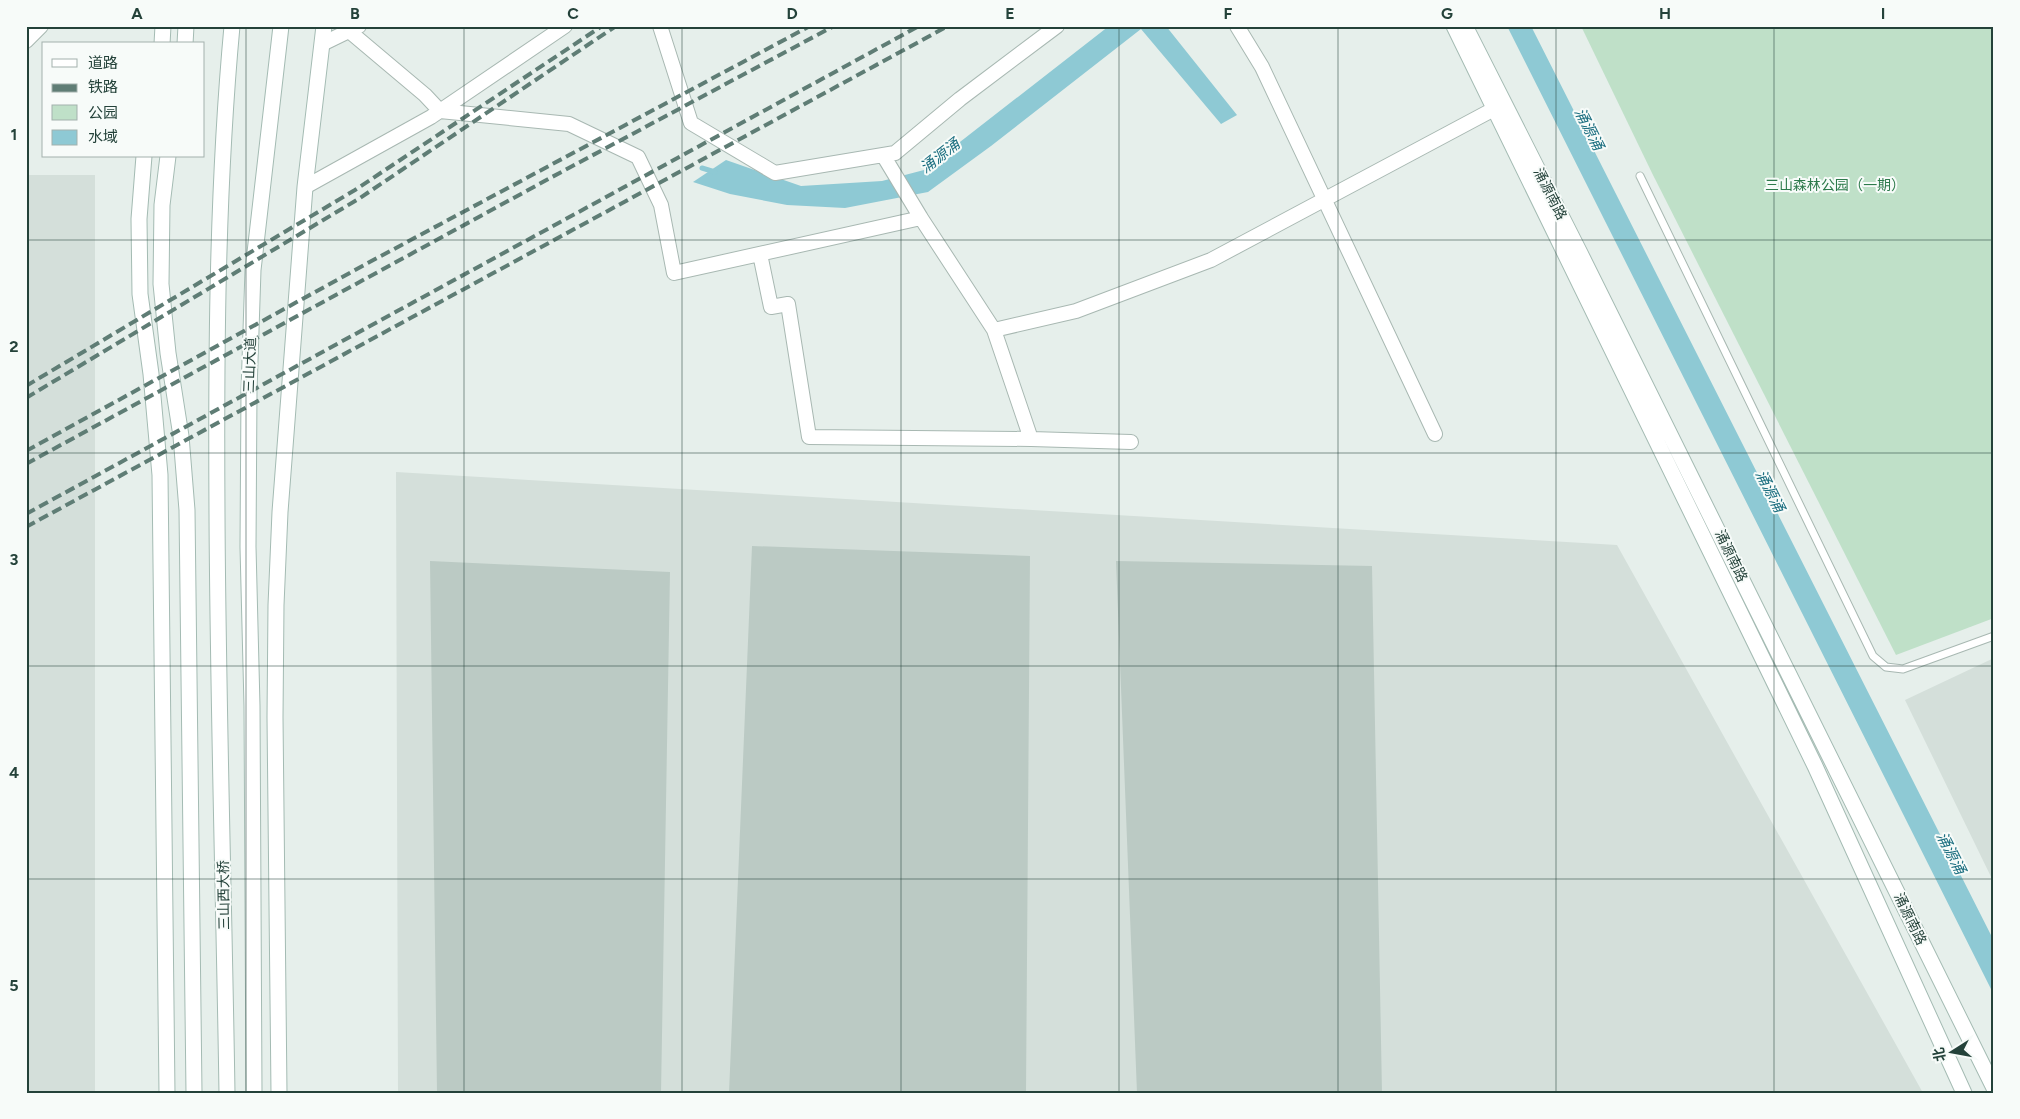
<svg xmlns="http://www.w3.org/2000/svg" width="2020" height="1119" font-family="Figtree,'Noto Sans SC',sans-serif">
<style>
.built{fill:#d4dfda}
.green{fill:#bfe0c8}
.water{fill:#8ec9d4}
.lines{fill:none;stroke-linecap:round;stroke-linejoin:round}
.stream{stroke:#8ec9d4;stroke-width:5}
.building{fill:#bbcac4}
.lane-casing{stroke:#a8b8b2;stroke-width:9}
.street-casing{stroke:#a8b8b2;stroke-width:16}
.secondary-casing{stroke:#a4bbb3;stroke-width:17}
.lane{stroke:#fff;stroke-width:7}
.street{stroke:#fff;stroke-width:14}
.secondary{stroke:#fff;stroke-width:15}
.rail{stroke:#5f7d75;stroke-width:4;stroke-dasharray:10 5;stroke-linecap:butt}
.grid{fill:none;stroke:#24423a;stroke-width:1;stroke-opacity:0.55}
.labels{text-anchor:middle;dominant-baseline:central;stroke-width:4;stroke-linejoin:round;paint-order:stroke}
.park-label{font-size:14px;fill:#2d7a4b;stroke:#f7fbf9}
.street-label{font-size:14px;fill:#24423a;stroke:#f7fbf9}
.water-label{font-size:15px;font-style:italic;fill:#1c6f80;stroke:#f7fbf9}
.neatline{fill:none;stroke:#24423a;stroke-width:2}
.grid-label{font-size:16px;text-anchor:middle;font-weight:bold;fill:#24423a}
</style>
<rect width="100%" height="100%" fill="#e6efeb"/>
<path class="built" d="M26 175H95V1093H26Z
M396 472 1617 545 1923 1093H398Z
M1994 658V883L1905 700Z"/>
<path class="green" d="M1581 26H1994V618L1896 655 1652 173Z"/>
<path class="water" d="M1109 26H1166L1237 115 1221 124 1141 29 991 146 928 192 845 208 787 205 730 194 693 182 726 160 801 186 882 181 924 170Z
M1507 26H1531L1994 941V995Z"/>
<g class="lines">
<path class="stream" d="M702 168 715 172"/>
</g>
<path class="building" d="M752 546 1030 556 1026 1093H729Z
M430 561 670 572 661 1093H437Z
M1116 561 1372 566 1382 1093H1137Z"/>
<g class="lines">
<g class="lane-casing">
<path id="lane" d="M1640 176 1873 656 1886 667 1903 669 1994 636"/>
</g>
<g class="street-casing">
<path id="street" d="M660 26 691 123 775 173 895 153 960 99 1057 26
M1237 26 1262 67 1435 434
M349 31 425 95 440 111 569 124 638 157 661 205 674 273 921 218
M26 41 41 26
M322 44 359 26
M883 155 921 218 994 330 1031 439
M305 187 431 117 565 26
M760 254 771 307 788 304 809 437 1031 439 1131 442
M994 330 1076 311 1211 260 1494 109"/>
</g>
<g class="secondary-casing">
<path id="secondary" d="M1454 26 1815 766 1964 1093
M1465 26 1580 253 1994 1088
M162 44 163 26
M185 44 186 26
M144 156 139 219 140 294 151 374 160 475 167 1093
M168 156 162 205 161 284 168 353 181 436 187 510 194 1093
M227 1093C224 900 218 707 217 514 216 351 217 188 232 26
M254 1093 252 706 248 547 249 391 253 270 281 26
M279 1093 275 717 276 605 280 512 305 187 324 26"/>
</g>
<use href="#lane" class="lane"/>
<use href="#street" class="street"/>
<use href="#secondary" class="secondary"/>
<path class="rail" d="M26 386 355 190 602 26
M26 398 360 198 616 26
M26 451 366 264 810 26
M26 464 552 177 834 26
M26 514 919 26
M26 527 948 26"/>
</g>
<path class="grid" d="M246 26V1093M464 26V1093M682 26V1093M901 26V1093M1119 26V1093M1338 26V1093M1556 26V1093M1774 26V1093M26 240H1994M26 453H1994M26 666H1994M26 879H1994"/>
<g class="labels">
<g class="park-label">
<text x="1835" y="185">三山森林公园（一期）</text>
</g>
<g class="street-label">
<text transform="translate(1550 194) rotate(63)">涌源南路</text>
<text transform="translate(250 365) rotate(-88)">三山大道</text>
<text transform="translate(1731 556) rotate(64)">涌源南路</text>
<text transform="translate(224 895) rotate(-91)">三山西大桥</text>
<text transform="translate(1910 919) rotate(64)">涌源南路</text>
</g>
<g class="water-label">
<text transform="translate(1589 129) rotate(63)">涌源涌</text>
<text transform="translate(940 156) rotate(-38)">涌源涌</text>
<text transform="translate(1770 491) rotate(63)">涌源涌</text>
<text transform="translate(1951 853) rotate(63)">涌源涌</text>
</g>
</g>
<rect width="2020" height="1119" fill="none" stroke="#f7fbf9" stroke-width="55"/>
<rect x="42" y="42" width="162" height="115" fill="#f7fbf9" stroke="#a3b1ad"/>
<rect x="52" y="59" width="25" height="8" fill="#ffffff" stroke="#a3b1ad"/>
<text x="88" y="68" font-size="15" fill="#24423a">道路</text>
<rect x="52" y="84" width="25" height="8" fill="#5f7d75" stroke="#a3b1ad"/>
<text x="88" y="92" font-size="15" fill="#24423a">铁路</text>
<rect x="52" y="105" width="25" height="15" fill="#bfe0c8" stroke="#a3b1ad"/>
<text x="88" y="118" font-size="15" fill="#24423a">公园</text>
<rect x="52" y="130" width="25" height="15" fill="#8ec9d4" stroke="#a3b1ad"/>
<text x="88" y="142" font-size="15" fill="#24423a">水域</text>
<g transform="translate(1952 1052) rotate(259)" stroke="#f7fbf9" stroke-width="4" paint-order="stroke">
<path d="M0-4L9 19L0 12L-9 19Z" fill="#24423a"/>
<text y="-8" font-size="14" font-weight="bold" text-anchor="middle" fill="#24423a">北</text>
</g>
<rect x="28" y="28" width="1964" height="1064" class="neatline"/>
<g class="grid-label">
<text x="137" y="19">A</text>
<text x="355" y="19">B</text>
<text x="573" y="19">C</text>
<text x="792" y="19">D</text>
<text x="1010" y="19">E</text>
<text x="1228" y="19">F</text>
<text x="1447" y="19">G</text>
<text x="1665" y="19">H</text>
<text x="1883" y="19">I</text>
<text x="14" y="140">1</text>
<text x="14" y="352">2</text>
<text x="14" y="565">3</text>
<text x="14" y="778">4</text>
<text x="14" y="991">5</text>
</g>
</svg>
